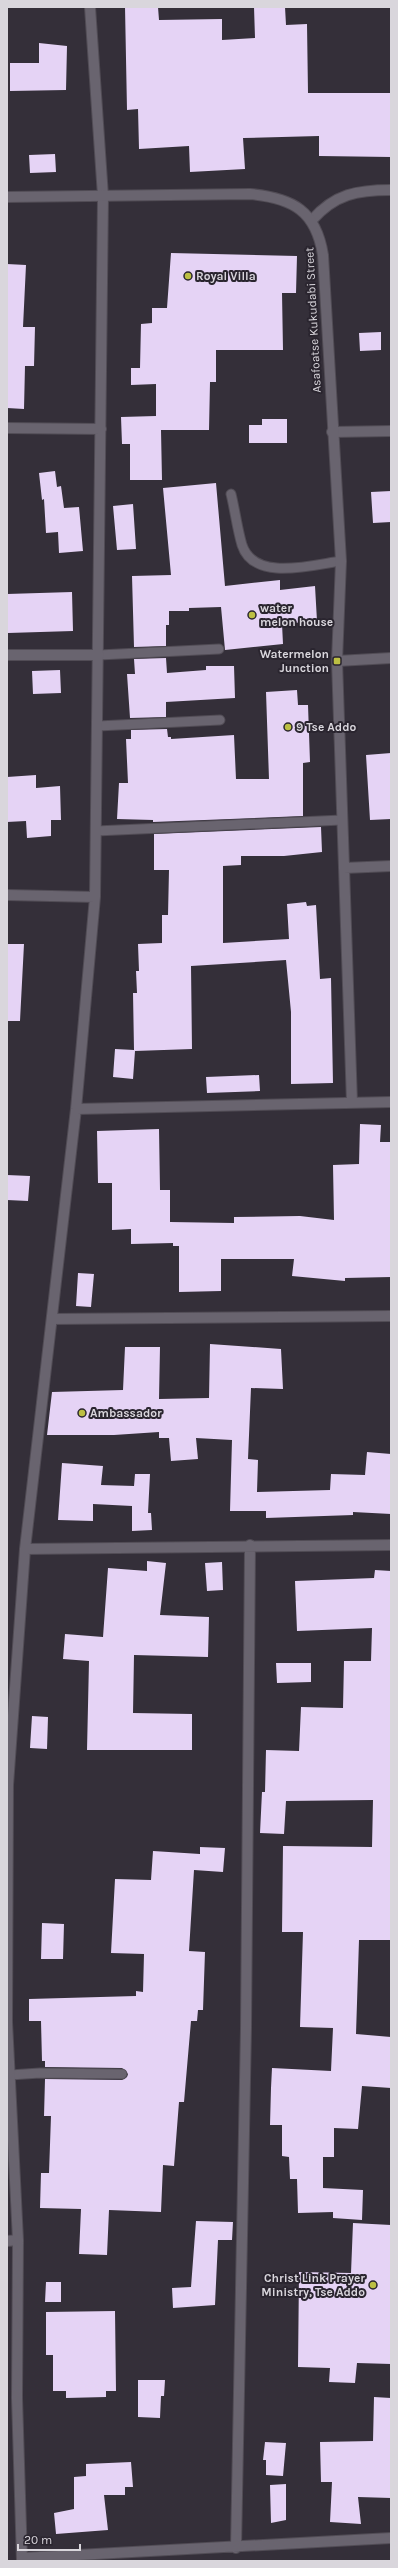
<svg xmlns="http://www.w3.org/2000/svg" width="398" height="2568" font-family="Karla,sans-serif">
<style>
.building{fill:#e5d3f5}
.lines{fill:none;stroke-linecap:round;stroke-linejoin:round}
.lane-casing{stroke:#514c55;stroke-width:11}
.street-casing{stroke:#514c55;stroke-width:12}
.secondary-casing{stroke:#514c55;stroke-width:12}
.lane{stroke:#69646f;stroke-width:9}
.street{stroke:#69646f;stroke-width:10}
.secondary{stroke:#69646f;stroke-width:10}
.poi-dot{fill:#bcbf43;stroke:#2a252f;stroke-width:1.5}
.labels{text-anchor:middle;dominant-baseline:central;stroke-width:4;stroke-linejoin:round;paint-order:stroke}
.poi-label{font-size:12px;font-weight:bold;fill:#d9d6dc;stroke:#2a252f;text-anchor:start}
.street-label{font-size:12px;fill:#d9d6dc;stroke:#2a252f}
</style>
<rect width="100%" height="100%" fill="#342f39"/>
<path class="building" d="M125 7H158L159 20 222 19V40L255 38 254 7H285L286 25 307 24 308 93H391V157L319 156V136L243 138 245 169 190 172 189 146 139 149 138 109 127 110Z
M39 43 67 46 66 90 10 91V63H39Z
M55 154 56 172 30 173 29 155Z
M171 253 297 256 296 293H282L283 350H216V382H210L209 430H161L162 480H130V444H122L121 417 156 416V384L131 385V368H140L141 324 152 323V308H167Z
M7 264 26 265 23 327H35L34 366H25L24 409 7 408Z
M381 332V350L360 351 359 333Z
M262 419H287V443H249V425H262Z
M55 471 57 487 61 486 64 508 79 507 83 551 59 553 58 532 46 533 44 499 42 500 39 473Z
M216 483 225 586 280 580V590L315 586 317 621 282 624 283 644 225 650 221 607 189 608V611H169V625H166V646L134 647 132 576 171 575 163 488Z
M391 491V522L373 523 371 492Z
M133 504 136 549 117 550 113 506Z
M72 592 73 631 8 633 7 594Z
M166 658 167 673 206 670V666H234L235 698 166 702V717L130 718 127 674H135L134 659Z
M60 670 61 693 33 694 32 671Z
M297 690 298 705H308L310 762 303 763V816L153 822V820L117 819 119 783H128L126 739H131V730L167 729 168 737H171V739L234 735 236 779H269L266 692Z
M391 753V819L370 820 366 755Z
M36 775V788L60 786 61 820H51V836L27 838 26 821 7 822V777Z
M321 827 322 852 284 856H241V865L223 866V943L289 939 287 904 306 902 307 906 316 905 320 979 331 978 333 1083 291 1084V1012L286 960 191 966 192 1049 135 1051 133 1079 113 1077 115 1049 134 1050 133 993H137L136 971H139L138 944 162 943V915H168L169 870H154V834Z
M7 944H24L20 1021H7Z
M259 1075 260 1091 207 1093 206 1077Z
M360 1124 381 1125 380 1142H391V1277L345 1278V1281L292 1276 294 1259H221V1291L179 1292V1246H173V1243L131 1244V1229L112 1230V1183H98L97 1131 159 1129 160 1190H170V1222L234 1223V1217L300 1216 334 1220 333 1165 359 1164Z
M7 1175 30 1176 28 1201 7 1200Z
M78 1273 94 1274 91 1307 76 1306Z
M210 1344 281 1349 283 1389 251 1388 248 1459 258 1460 257 1492 330 1490 331 1474 365 1475 367 1452 391 1454V1514L353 1512V1515L266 1518V1511H230L232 1440 196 1438 198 1459 171 1461 169 1438H159V1432L114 1435H47L52 1392 123 1390 125 1347H160L159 1399 209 1398Z
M62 1463 103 1466 101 1485 134 1486 135 1474H150L148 1513H151L152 1530 132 1531V1506L93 1504V1521L58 1520Z
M147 1561 166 1563 160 1615 209 1617 208 1657 134 1655 133 1713 192 1714V1750H87L89 1661 63 1659 65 1634 103 1637 108 1568 147 1571Z
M222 1562 223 1590 207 1591 205 1563Z
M375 1570 391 1571V1940H359L356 2034 391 2037V2088L362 2086 358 2129 334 2128V2157H323V2188L363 2190 362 2220 333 2218V2212L298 2213 297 2179H290L289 2157 282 2156V2125H270L271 2088 272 2068 331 2071 333 2028 300 2027 303 1932H282L283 1846 372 1847 373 1800 286 1801 284 1834 260 1833 262 1792H265L266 1750 299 1751 301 1707 343 1708 344 1661H371L372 1628 297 1631 295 1581 374 1578Z
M276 1663H311V1682L277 1683Z
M32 1716 48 1717 47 1749 30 1748Z
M200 1847 225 1848 223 1872 194 1870 189 1951 205 1952 203 2010H198L197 2021H191L184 2102H179L174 2166 163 2165 161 2212 109 2210 107 2255 79 2254 81 2209 40 2208 41 2173H49L51 2116H44L45 2079 122 2080 127 2077 128 2074 122 2068 45 2067V2061H42L41 2021H29V1999L136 1996V1991L143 1992 144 1954 111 1953 115 1879 151 1880 153 1851 200 1854Z
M42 1923 64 1924 63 1959H41Z
M196 2221 233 2222 232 2240H218L215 2305 173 2308 172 2288 191 2287Z
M353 2223 391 2225V2364L357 2363 355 2383 329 2382 330 2368 298 2367 299 2272 351 2273Z
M46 2282H61V2302H45Z
M115 2311 116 2391H106V2397L66 2398V2391H53V2355H46V2312Z
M138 2380H165L164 2396H161L160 2418 138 2417Z
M374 2397 391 2398V2498L358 2497 361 2524 330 2522 332 2482H321L320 2442 373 2441Z
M265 2442 286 2443 283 2476 266 2475V2460H263Z
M131 2462 133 2487H125V2495H104L108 2530 56 2534 54 2513 74 2509V2477L86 2476V2464Z
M286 2484V2520L271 2523 270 2485Z"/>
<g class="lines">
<g class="lane-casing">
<path id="lane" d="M231 494C235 510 237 528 242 545 254 582 312 565 341 561
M99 655 219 649
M98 726 220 720
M96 831 342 820
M10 2075 40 2073 122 2074"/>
</g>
<g class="street-casing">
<path id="street" d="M312 220C335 194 357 190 391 190
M7 428 101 429
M332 432 391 431
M7 655H99
M337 661 352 1103
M344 868 391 866
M7 895 95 897
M76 1109 391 1102
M52 1319 391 1316
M25 1549 391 1545
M7 2241 18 2240
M236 2548 246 2028 250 1545
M22 2558 391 2538
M22 2561 17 2398 18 2240 7 2022 8 1785 25 1549 76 1109 95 897 103 196 90 7"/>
</g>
<g class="secondary-casing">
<path id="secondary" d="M7 197 250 194C293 198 316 211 323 255L341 561 337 661 391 658"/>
</g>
<use href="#lane" class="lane"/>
<use href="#street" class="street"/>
<use href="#secondary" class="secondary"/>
</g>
<g class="poi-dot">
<circle cx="188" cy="276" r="4"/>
<circle cx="252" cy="615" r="4"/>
<rect x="333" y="657" width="8" height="8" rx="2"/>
<circle cx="288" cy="727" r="4"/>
<circle cx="82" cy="1413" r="4"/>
<circle cx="373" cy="2285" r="4"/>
</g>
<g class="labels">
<g class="poi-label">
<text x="196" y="276">Royal Villa</text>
<text x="260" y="608">water<tspan x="260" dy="14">melon house</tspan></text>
<text x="329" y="654" text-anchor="end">Watermelon<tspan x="329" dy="14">Junction</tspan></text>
<text x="296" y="727">9 Tse Addo</text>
<text x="90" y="1413">Ambassador</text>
<text x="365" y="2278" text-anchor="end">Christ Link Prayer<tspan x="365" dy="14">Ministry, Tse Addo</tspan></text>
</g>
<g class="street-label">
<text transform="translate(313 320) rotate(-93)">Asafoatse Kukudabi Street</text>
</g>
</g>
<rect width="398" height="2568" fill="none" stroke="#d9d6dc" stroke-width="16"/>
<path d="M18 2544v6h62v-6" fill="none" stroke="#d9d6dc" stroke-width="2"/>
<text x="24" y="2544" font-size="12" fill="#d9d6dc" stroke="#2a252f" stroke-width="3" paint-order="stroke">20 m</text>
</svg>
